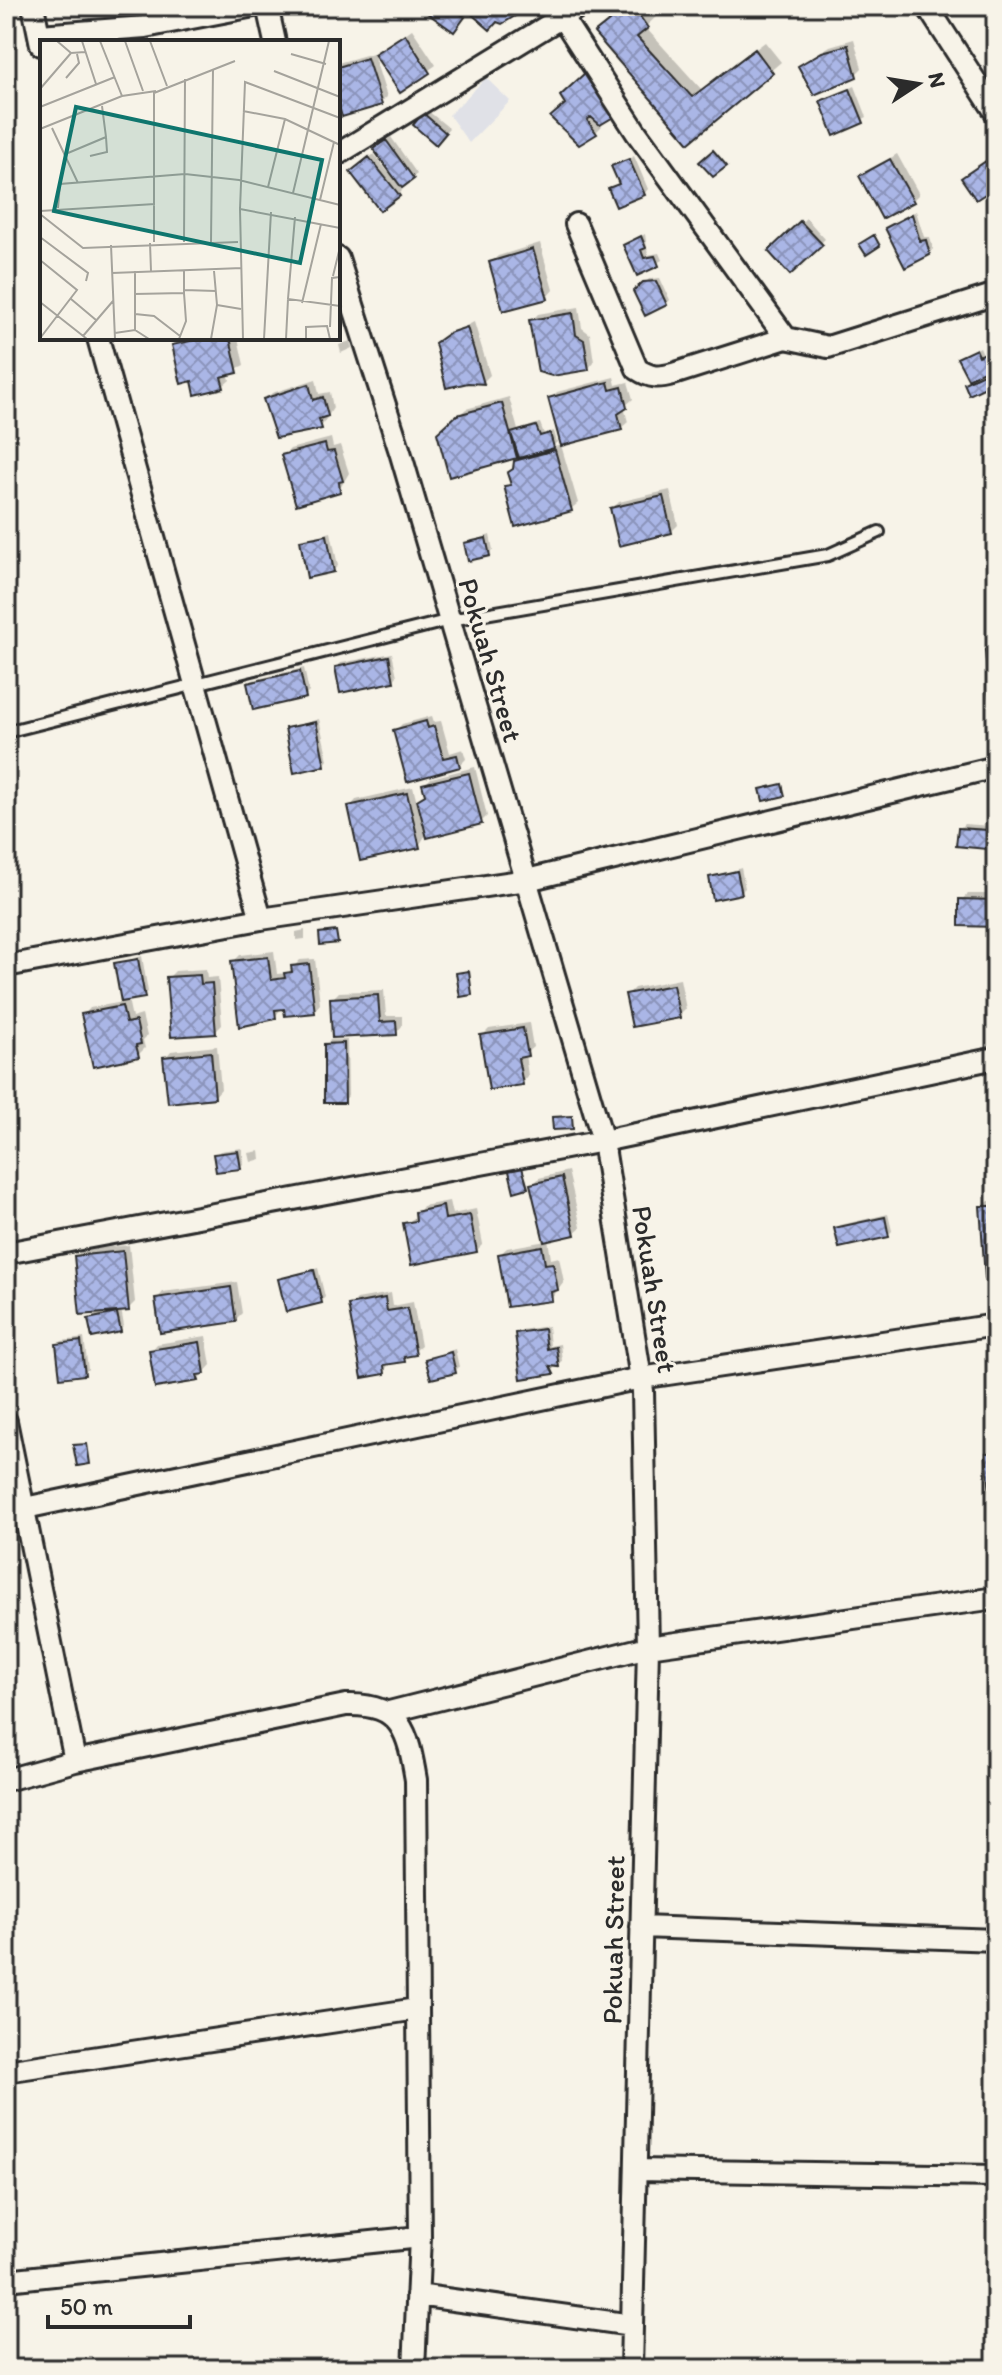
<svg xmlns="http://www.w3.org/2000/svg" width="1002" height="2375" font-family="Itim,sans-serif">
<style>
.built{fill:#e0e1e7}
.shadow{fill:#0003}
.building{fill:url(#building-cross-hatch);stroke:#2b2b2b;stroke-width:2}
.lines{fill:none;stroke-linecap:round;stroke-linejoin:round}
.service-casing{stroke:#2b2b2b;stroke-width:16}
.minor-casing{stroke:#2b2b2b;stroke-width:26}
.service{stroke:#f7f3e8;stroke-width:10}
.minor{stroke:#f7f3e8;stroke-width:20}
.labels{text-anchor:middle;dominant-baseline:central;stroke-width:6;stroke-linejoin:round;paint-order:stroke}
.street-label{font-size:28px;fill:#2b2b2b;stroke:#f7f3e8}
.inset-road{fill:none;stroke:#a5a39c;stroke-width:2}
.view{fill:#0f766e;fill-opacity:0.15;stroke:#0f766e;stroke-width:4}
.inset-edge{fill:none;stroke:#2b2b2b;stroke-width:4}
</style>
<defs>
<pattern id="building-cross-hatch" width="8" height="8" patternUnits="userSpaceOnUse" patternTransform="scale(2)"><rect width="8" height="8" fill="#aab6e6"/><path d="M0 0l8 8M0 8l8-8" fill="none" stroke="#8b94bb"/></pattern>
</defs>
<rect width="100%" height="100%" fill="#f7f3e8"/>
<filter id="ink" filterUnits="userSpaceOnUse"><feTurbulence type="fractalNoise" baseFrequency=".0125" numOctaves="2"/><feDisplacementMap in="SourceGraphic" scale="16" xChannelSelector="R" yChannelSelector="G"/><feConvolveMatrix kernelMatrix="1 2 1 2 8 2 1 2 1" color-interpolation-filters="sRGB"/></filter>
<g filter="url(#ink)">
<path class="built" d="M486 78 510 101 469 143 449 115Z"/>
<path class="shadow" d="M429 6H459L468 12 458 26Z
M629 6 649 7 656 17 645 27 702 90 765 42 781 62 689 140 606 24Z
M412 29 436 65 401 90 377 54Z
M854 39 862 68 855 75 800 66 830 46Z
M373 53 387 97 380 103 338 96V63Z
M592 68 602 126 595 133 563 97Z
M855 86 867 117 835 133 822 102Z
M428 111 449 128 436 142 415 125Z
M391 137 417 174 400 187 402 191 399 194 357 168 374 154 388 172 391 170 380 145Z
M897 154 919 194 913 200 861 177Z
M634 156 648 189 644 194 610 189 620 182 614 167Z
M991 158 996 166V184L968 174Z
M916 211 924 237H930L933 249 929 254 887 228Z
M806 218 825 239 790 272 771 251Z
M645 234 648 255 659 253 662 260 638 274 625 245Z
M540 243 553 290 547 297 491 262 498 256Z
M660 278 670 300 666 304 636 292 649 279Z
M579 307 582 328 590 334 594 362 588 369 531 321 538 314Z
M474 322 490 375 483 382 444 337Z
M187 338H238L244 365 228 373 230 380 223 386 193 379 174 346Z
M350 341 352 348 341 353 339 345Z
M980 347 983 354 996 347V363L990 366 992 369 996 367V380L966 384 976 374 960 359Z
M614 377 616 385 628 382 633 399 624 407 628 422 621 428 551 398 557 392Z
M316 379 319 394 330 392 333 408 321 427 265 400 272 393Z
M509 397 518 430 540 423 544 434 554 431 557 442 551 448 561 445 578 503 571 509 506 487 512 481 516 462 523 455 450 475 447 426 466 409Z
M331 438 333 447 340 445 349 473 339 490 284 455 290 449Z
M670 490 678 525 671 532 612 509 619 502Z
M331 532 338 566 333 570 302 541Z
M490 535 493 550 489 554 466 544Z
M392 653 397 676 393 681 337 667 341 663Z
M304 668 309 692 305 696 249 684 253 680Z
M432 716 434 722 441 721 450 753 463 749 466 759 459 766 408 780 395 731 402 724Z
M319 719 328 760 324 765 287 729Z
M475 767 487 816 481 822 425 836 419 846 350 807 356 800 413 787 417 803 426 794 424 785 431 778Z
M964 824 991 826 990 843 986 847 960 828Z
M741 868 745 888 741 892 711 878Z
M968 894H996V925L961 900Z
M305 930V939L296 940V932Z
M274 951 277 974 288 973 300 960 315 959 320 1004 314 1011 282 1007 275 1017 233 962 240 955Z
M142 956 148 992 128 999 132 1018 142 1015 147 1036 143 1040 145 1048 138 1055 84 1015 90 1008 123 1002 117 964Z
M206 969 207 978 218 977 222 1025 215 1032 168 978 175 971Z
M680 979 686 1009 679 1016 627 995 634 988Z
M384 990 386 1016H402V1026L396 1033 332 999 339 992Z
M529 1023 533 1047 525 1054 528 1076 522 1083 482 1036 489 1029Z
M330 1040H347L348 1096 344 1101 326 1045Z
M217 1046 221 1089 215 1096 165 1058 171 1051Z
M10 1106 12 1116 6 1118V1107Z
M242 1148 244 1163 240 1167 216 1155 220 1151Z
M260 1151 261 1159 251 1162 249 1153Z
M568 1171 581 1227 574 1233 548 1239 551 1259 559 1257 564 1282 551 1299 500 1254 507 1248 546 1241 533 1185 539 1178Z
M449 1201 452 1214 476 1209 483 1244 476 1251 405 1224 417 1216 423 1206Z
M989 1201H996V1276L982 1207Z
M888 1214 892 1231 888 1235 837 1229 841 1225Z
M129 1245 135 1302 128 1309H121L124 1326 120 1330 90 1320 98 1312 76 1256 83 1250Z
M318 1268 325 1297 321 1302 280 1280Z
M237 1282 242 1313 235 1320 157 1299 163 1292Z
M391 1293 393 1306 413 1302 421 1346 404 1360 390 1362 384 1372 350 1306 357 1299Z
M548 1326 550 1346 560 1344 562 1361 555 1364 553 1372 522 1376 517 1334 521 1330Z
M206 1336 211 1365 198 1379 151 1351 157 1344Z
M84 1338 88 1369 84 1373 58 1345 62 1341Z
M455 1349 459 1367 455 1371 428 1359Z"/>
<path class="building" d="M427 6H449L465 17 454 32 423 10Z
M473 6H515L520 13 502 24 497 22 490 30 468 11Z
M623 10 628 17 639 15 648 28 637 37 692 97 755 49 773 73 689 143 594 33Z
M405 34 430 73 400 93 374 54Z
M848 45 857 77 814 95 798 66 822 52Z
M367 58 382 105 342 117 338 103V67Z
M585 73 620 113 600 125 591 117 587 120 597 134 579 145 550 117 565 104 560 96Z
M850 89 864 123 834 136 820 101Z
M423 113 446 133 436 145 413 125Z
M386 140 414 179 402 188 373 149Z
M713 150 727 166 713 177 699 162Z
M369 157 400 196 380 211 350 172Z
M629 159 645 195 616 207 608 188 619 184 611 166Z
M890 159 914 202 882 219 859 176Z
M986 161 996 175V187L976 200 961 178Z
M912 214 920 241 926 240 930 255 905 268 885 228Z
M800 221 823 245 790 275 768 251Z
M874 235 880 246 866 255 859 244Z
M641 236 646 248 641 250 644 258 655 256 659 266 637 276 623 245Z
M533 249 548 299 503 311 489 262Z
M656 281 667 305 645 316 633 291 643 282Z
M573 313 576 335 584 340 589 370 552 376 538 372 529 320Z
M467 327 484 384 468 383 446 388 435 343 449 333Z
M204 338H230L238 373 221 377 224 388 195 395 192 381 181 384 172 345Z
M996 348V365L968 379 957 358 976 349 979 356Z
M996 368V382L969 395 964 383Z
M608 382 610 390 622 387 627 408 618 414 622 430 561 446 548 398Z
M309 384 313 400 323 397 328 416 319 419 322 429 276 438 263 399Z
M502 403 517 458 449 477 437 433 457 415Z
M536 426 540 436 550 433 554 448 519 458 511 433Z
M325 444 327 452 334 451 343 481 339 482 340 492 296 505 281 455Z
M555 450 572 511 515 527 504 486 511 485 507 473 513 469 514 461Z
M663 496 672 533 619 546 610 508Z
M327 535 334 572 307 578 300 540Z
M486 538 490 556 468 561 464 543Z
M996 649V744H993L985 650Z
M389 656 394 682 340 693 335 667Z
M300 671 306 698 253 710 247 683Z
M426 721 428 728 434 726 443 758 457 755 460 767 407 782 393 730Z
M316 722 325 766 294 773 285 728Z
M469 773 482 824 427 838 417 800 425 795 422 784Z
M782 784 785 796 763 801 760 789Z
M407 793 420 848 360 861 348 806Z
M958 828 988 830 986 849 956 846Z
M737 871 742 894 713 900 709 877Z
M959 899 996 900V927L959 926Z
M336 931 338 943 320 945 319 933Z
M268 957 271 980 285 978 284 973 292 972 291 966 309 964 315 1013 285 1016 284 1009 275 1010 276 1019 239 1027 231 961Z
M138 959 145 998 121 1002 114 963Z
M469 971 472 995 460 997 456 973Z
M200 975 201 984 212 983 216 1034 171 1037 166 977Z
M673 985 680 1018 632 1027 625 994Z
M378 995 380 1022 396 1021 397 1035 332 1038 330 998Z
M122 1006 126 1023 136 1021 141 1044 136 1045 139 1057 93 1067 81 1014Z
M523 1028 528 1056 518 1058 523 1085 489 1090 480 1035Z
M344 1043 345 1103H324V1044Z
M211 1052 215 1098 168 1103 163 1057Z
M572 1116 573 1129 553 1130 552 1117Z
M238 1151 241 1169 216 1172 213 1154Z
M521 1164 528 1188 514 1192 508 1167Z
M562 1177 575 1235 544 1242 530 1184Z
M443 1206 445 1219 470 1215 477 1252 411 1265 403 1223 416 1221 415 1212Z
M980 1206H996V1278H985Z
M885 1217 889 1237 839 1248 834 1228Z
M542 1246 545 1264 553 1263 558 1290 551 1292 552 1301 507 1307 498 1254Z
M123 1251 129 1311 80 1315 74 1256Z
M314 1270 322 1303 286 1312 278 1279Z
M231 1287 236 1322 160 1333 155 1298Z
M385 1298 387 1311 407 1308 416 1355 404 1357 405 1362 384 1365 385 1374 362 1378 348 1305Z
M117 1313 121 1332 92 1338 88 1319Z
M544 1329 547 1349 556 1347 559 1367 550 1366 554 1374 521 1379 515 1333Z
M81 1341 85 1375 60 1378 56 1344Z
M200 1342 205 1374 197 1375 199 1381 155 1388 149 1350Z
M451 1352 456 1373 431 1379 425 1359Z
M87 1444 90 1464 77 1466 73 1445Z
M996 1452V1512L992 1513 986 1453Z"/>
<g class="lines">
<g class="service-casing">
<path id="service" d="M6 732 450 620 828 555 879 532"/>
</g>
<g class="minor-casing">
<path id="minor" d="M33 6 41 45
M267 6 275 42
M927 6 996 113
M563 19 636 132 786 338 828 347 996 294
M40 35 145 27 254 6
M338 154 580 6
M576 224 637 369C651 378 658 378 673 374L786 338
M338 258 401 455 603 1141 643 1391 648 1647 631 2369
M98 338 261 919
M6 966 261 919 527 880 996 767
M6 1253 603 1141 996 1058
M6 1421 75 1761
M25 1508 641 1378 996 1325
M389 1712 648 1647 996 1598
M6 1780 75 1761 346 1705C402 1703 408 1732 416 1780L420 2237 414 2369
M641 1927 996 1940
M6 2071 417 2009
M636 2170 996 2176
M6 2280 420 2237
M417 2295 632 2325"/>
</g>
<use href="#service" class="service"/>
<use href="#minor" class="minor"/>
</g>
</g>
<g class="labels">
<g class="street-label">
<text transform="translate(491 660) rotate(74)">Pokuah Street</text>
<text transform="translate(655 1289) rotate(81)">Pokuah Street</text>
<text transform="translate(613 1940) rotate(-89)">Pokuah Street</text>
</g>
</g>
<g transform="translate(40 40)">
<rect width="300" height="300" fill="#f7f3e8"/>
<path class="inset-road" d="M17 1 31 13 45 12M42 1 56 44M60 1 82 56M85 1 103 51M110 1 127 46M251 14 286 24M234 31 300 57M26 38 39 23 37 14M0 49 31 13M0 67 75 37M203 71 245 79 300 105M12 88 38 143M0 89 82 56 116 51M28 113 66 97 62 66M50 116 67 112 66 97M228 147 245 79M253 153 289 1M280 160 294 102M18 168 20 144 145 134 199 140 300 165M200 169 205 42 300 78M0 171 115 164M0 174 43 208 198 202M255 177 248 259 300 266M0 197 48 233 46 241M114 202V53L195 21M144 202 145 39M171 202 173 29M110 203 111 231M71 205 75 299M0 220 37 250 1 297M95 231V290M72 233 202 228M293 236 300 207M144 250 176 251M94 254 144 253V231M31 259 56 280M0 262 47 299M262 263 281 184M177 265 201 269M95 274 114 276 140 296M290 287 292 238 300 237M75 293 95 290 109 299M43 296 73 261M139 299 146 281 144 253M171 299 177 265 174 231M203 299 200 169 300 188M224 299 231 172M246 299 248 259M266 299V287L287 286 290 299"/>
<path class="view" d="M36 67 282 120 260 223 14 171Z"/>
<rect width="300" height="300" class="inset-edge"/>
</g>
<rect width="1002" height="2375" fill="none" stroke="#f7f3e8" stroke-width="32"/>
<rect x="16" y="16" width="970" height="2343" fill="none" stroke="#2b2b2b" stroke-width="3" filter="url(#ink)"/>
<g transform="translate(918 84) rotate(78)" stroke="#f7f3e8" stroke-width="6" paint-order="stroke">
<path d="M0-6L14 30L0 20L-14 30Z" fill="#2b2b2b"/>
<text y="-12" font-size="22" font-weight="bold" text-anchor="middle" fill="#2b2b2b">N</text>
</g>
<path d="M48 2315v12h142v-12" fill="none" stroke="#2b2b2b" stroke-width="4"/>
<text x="60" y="2315" font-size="24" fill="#2b2b2b" stroke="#f7f3e8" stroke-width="6" paint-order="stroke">50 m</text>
</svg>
